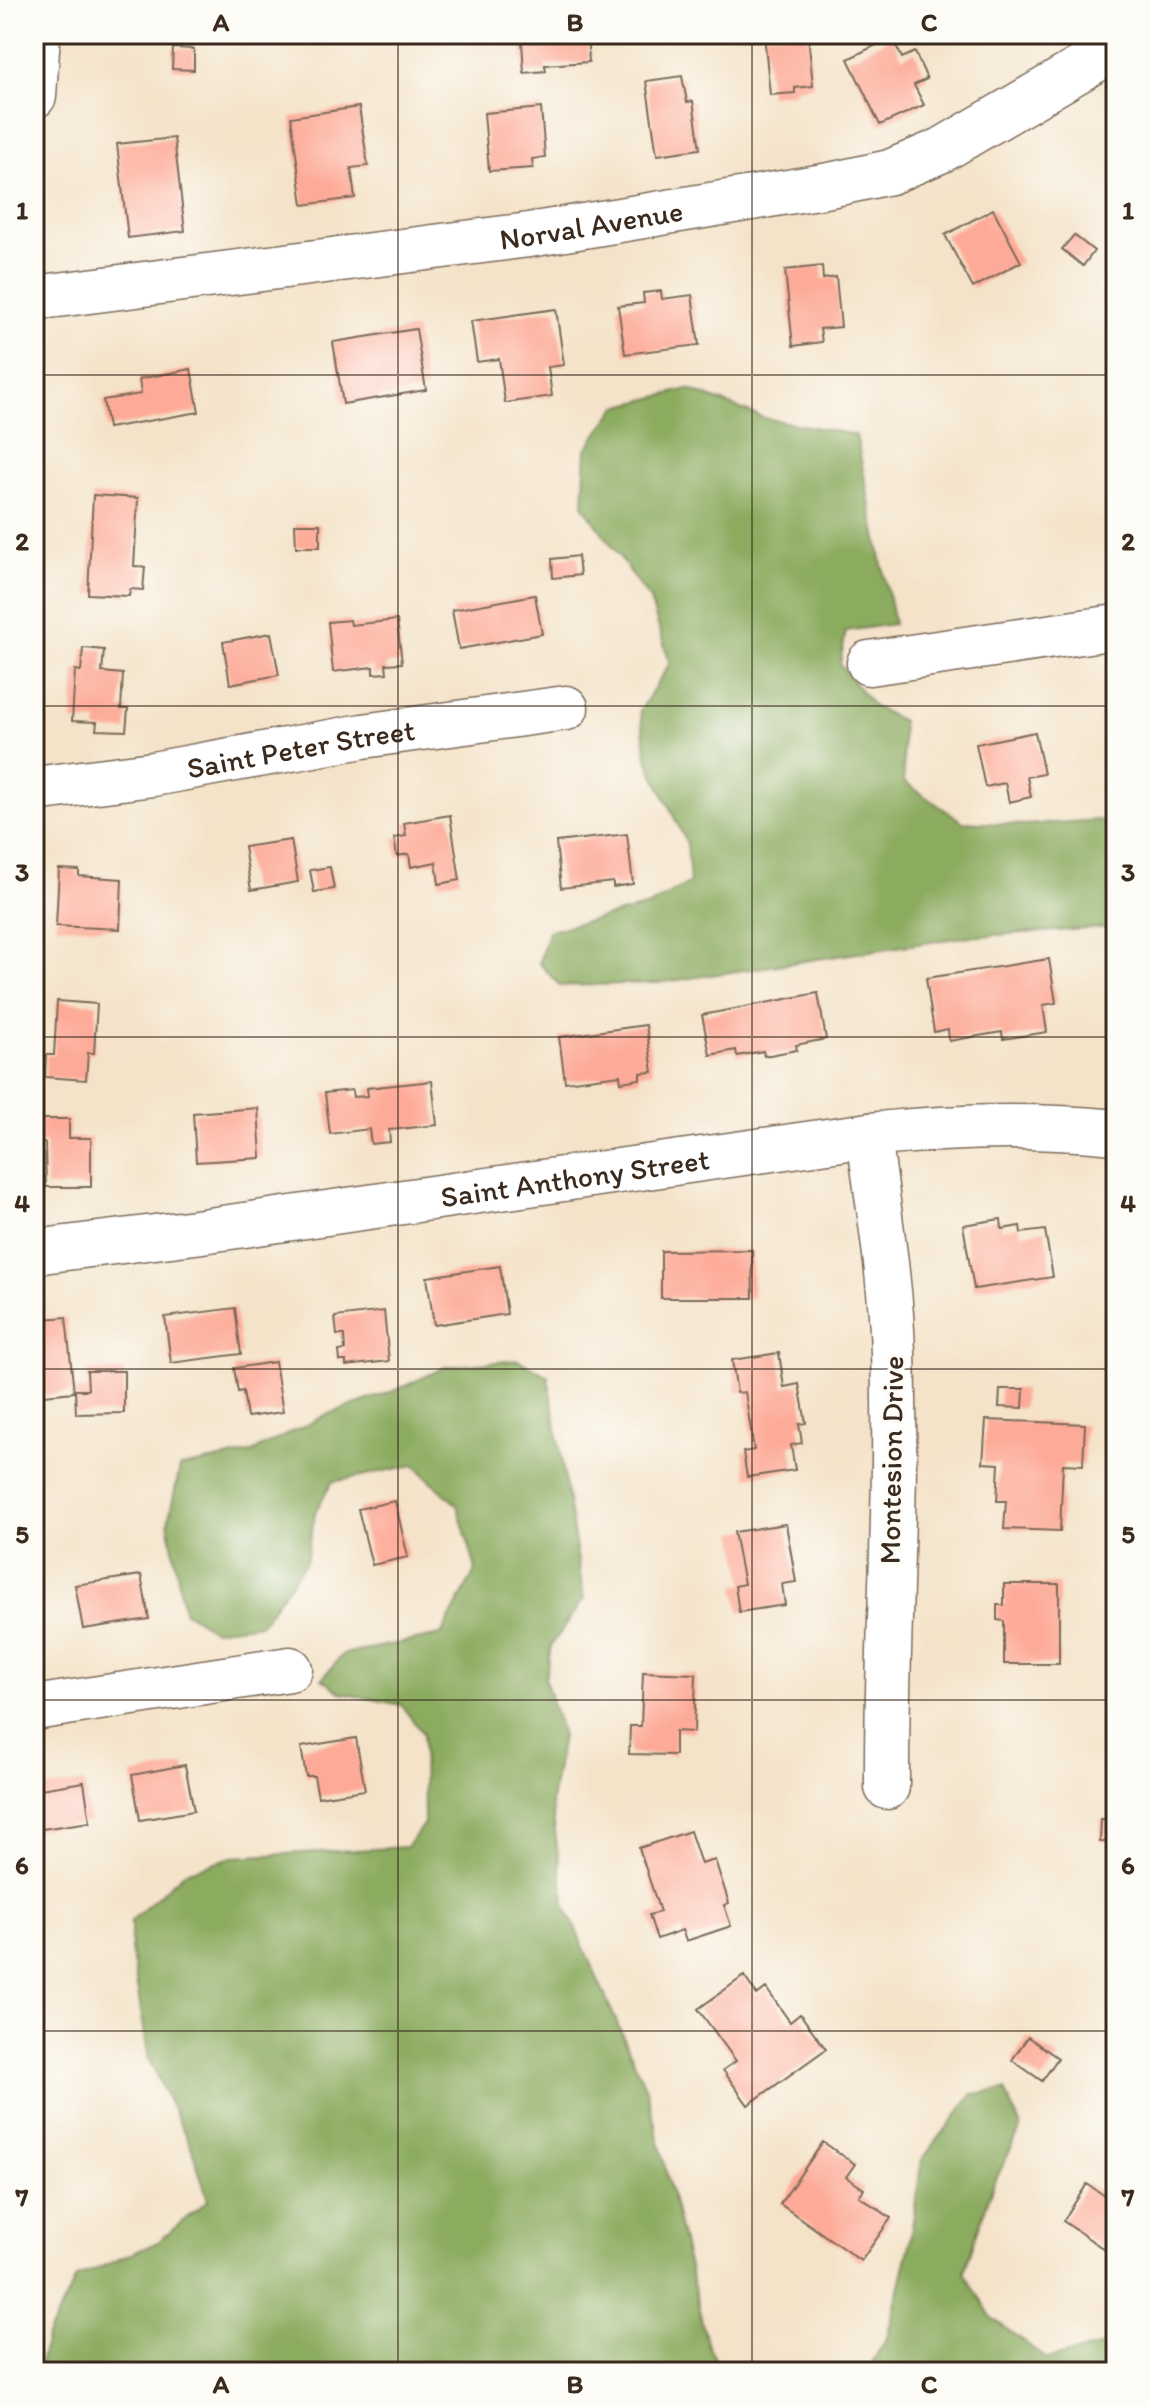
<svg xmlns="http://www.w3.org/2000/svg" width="1150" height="2406" font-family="Itim,sans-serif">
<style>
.forest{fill:#8bab5f;stroke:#636a3e;stroke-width:2}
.building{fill:#fdab98}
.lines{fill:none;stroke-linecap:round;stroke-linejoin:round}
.minor-casing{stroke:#7c6b5a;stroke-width:47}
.minor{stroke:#fff;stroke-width:44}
.grid{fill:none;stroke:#3b2a1e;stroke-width:2;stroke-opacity:0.55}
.labels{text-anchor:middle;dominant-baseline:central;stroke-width:7;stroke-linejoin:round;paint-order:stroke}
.street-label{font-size:30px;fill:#3b2a1e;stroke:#fdfcf7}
.neatline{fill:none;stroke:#3b2a1e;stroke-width:3}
.grid-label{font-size:26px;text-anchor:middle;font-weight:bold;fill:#3b2a1e}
</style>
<rect width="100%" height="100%" fill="#fdfcf7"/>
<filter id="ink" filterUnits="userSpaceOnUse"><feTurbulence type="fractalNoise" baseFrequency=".0125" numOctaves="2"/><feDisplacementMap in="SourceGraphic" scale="16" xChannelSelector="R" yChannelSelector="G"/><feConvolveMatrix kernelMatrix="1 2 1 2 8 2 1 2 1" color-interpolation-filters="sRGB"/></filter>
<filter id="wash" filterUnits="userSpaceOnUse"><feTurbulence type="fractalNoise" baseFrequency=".006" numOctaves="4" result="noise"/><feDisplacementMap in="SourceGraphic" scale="32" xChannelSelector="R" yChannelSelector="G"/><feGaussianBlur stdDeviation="1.8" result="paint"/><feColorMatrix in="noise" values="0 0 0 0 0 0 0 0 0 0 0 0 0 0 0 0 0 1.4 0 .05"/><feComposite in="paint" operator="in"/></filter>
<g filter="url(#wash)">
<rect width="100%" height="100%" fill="#f4e3c9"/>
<path class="forest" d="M688 389 764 418 856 435 894 624 846 631 840 664 874 707 902 721 904 782 963 822 1025 825 1100 820 1116 830V927L963 937 658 983 560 986 539 963 548 931 649 906 690 882 687 844 648 762 640 711 670 663 650 600 583 505 586 449 617 407Z
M518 1360 548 1376 584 1599 551 1646 545 1679 562 1736 551 1802 565 1905 647 2091 707 2343 722 2372H38L46 2338 76 2278 158 2242 208 2200 192 2149 149 2060 131 1950V1921L185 1872 232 1857 407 1847 424 1823 423 1734 401 1705 342 1693 322 1679 343 1654 441 1635 476 1569 457 1505 414 1465 332 1482 315 1513 306 1561 261 1624 213 1630 184 1611 168 1522 180 1467 250 1453 326 1415 399 1389 445 1367Z
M1005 2090 1021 2128 993 2185 964 2272 992 2318 1047 2359 1102 2346 1116 2338V2372H866L887 2338 909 2248 922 2160 973 2094Z"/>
<g id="blocks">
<path class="building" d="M545 34H587L589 62 545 65 546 71 524 73 522 41 545 40Z
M764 34H808L813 86 795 88V93L770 95Z
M892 37 902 58 915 52 927 79 914 85 924 105 880 125 848 59Z
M173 48 194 49V70L172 69Z
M682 76 687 102 693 101 700 149 657 155 646 81Z
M359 107 368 166 351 168 355 198 303 205 291 117Z
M541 108 545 157 532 159 533 168 489 171 484 113Z
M174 138 185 231 128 238 117 144Z
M993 209 1021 262 973 288 945 235Z
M1074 235 1094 251 1083 266 1062 249Z
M822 266 823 279 836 277 841 327 820 329 822 342 793 346 785 270Z
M661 291 662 299 692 295 699 345 625 354 618 306 644 303 643 293Z
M556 309 564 365 548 367 552 396 505 403 499 359 477 362 471 321Z
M416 329 426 390 343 404 333 342Z
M191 369 199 412 108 428 103 400 141 394 139 379Z
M93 495 138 498 134 566 145 567 143 590 130 589 129 596 88 594Z
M295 524H320V547H296Z
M578 556 580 575 553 578 552 559Z
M535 595 542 634 459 649 452 610Z
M350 620 351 625 397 620 402 663 386 664 387 673 373 674V667L333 672 328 622Z
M271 633 279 675 230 684 223 642Z
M83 648 104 650 102 672 123 674 121 709H128L126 731 96 730 97 722 72 721 75 670 81 671Z
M1035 732 1044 774 1027 777 1031 797 1009 802 1005 783 985 787 976 744Z
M450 815 460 880 439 884 436 862 411 867 409 854 397 856 394 838 406 836 404 823Z
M627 834 633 884 613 887V882L561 888 556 842Z
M291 840 298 882 251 890 244 847Z
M330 867 334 889 314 892 310 870Z
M59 869 79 870V876L122 879 120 929 56 926Z
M1049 959 1056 1003 1043 1005 1047 1032 1003 1039 1002 1032 949 1041 948 1029 934 1032 926 978Z
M818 993 826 1039 796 1045 797 1050 764 1056 763 1051 737 1056 736 1050 710 1055 702 1015Z
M57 1001 97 1004 94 1053H88L86 1080 45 1077 46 1055H54Z
M646 1025 653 1072 640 1073V1079L621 1082 620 1075 565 1082 559 1037Z
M432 1081 437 1125 389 1130 390 1142 371 1144 369 1129 330 1134 325 1093 352 1090 353 1097 368 1096 367 1088Z
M258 1108 261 1158 196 1162 193 1113Z
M35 1119H69V1138H91V1187H46L45 1143H35Z
M1001 1219 1002 1229 1020 1226 1021 1233 1045 1230 1053 1277 974 1289 963 1225Z
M752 1250 753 1298H661V1251Z
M500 1266 507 1314 434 1325 427 1277Z
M235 1308 241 1354 171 1363 165 1317Z
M384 1311 389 1361 346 1366V1361H340L339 1351 345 1350 344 1335H337L335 1317Z
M66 1317 74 1392 34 1396V1320Z
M779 1353 784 1387 799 1384 806 1423 799 1424 802 1443 791 1445 795 1470 747 1477 743 1452 754 1450 745 1392 737 1393 732 1360Z
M275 1362 283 1412 247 1417 243 1391 238 1392 234 1368Z
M87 1371H124V1413L76 1414 75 1390H88Z
M1000 1389H1024L1023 1408 999 1407Z
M986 1420 1085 1424 1083 1465 1063 1464 1060 1531 1004 1529 1006 1501H997L999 1464 983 1463Z
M395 1501 408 1557 372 1565 358 1509Z
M786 1524 796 1582 782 1584 785 1605 739 1612 735 1586 744 1584 734 1532Z
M141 1575 149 1619 83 1629 75 1585Z
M1004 1584H1059V1664H1004V1621L997 1620V1605H1004Z
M643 1672 696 1674 694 1732 675 1731V1755L629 1754 630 1726H641Z
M356 1738 365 1790 318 1797 314 1776H306L301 1747Z
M1109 1760H1116V1842H1100L1101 1819H1108Z
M185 1765 194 1811 140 1820 132 1775Z
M84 1782 90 1822 35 1830 34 1790Z
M690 1831 701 1864 715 1860 729 1903 724 1905 731 1926 686 1941 682 1930 657 1939 649 1915 660 1912 639 1848Z
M744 1976 757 1995 766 1988 790 2022 800 2014 826 2049 748 2105 723 2070 736 2061 698 2009Z
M1028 2037 1058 2058 1042 2081 1012 2060Z
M823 2142 855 2164 846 2177 864 2189 859 2196 891 2218 861 2261 780 2204Z
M1087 2184 1116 2203V2238L1107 2251 1063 2221Z"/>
</g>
</g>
<g filter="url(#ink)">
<use href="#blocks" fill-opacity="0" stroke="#7c6b5a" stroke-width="2"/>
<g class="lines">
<g class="minor-casing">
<g id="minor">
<path d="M34 96 38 34"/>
<path id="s1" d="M34 298 529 235 830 185 890 172 942 150 1116 48"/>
<path d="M869 663 1116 627"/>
<path id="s2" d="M34 789 153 774 363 736 566 708"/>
<path d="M869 1135C878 1207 891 1280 893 1353 898 1498 886 1643 887 1787"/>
<path id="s3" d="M34 1252 195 1232 869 1135C952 1126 1033 1124 1116 1132"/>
<path d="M34 1708 290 1669"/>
</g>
</g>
<use href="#minor" class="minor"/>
</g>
</g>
<path class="grid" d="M398 34V2372M752 34V2372M34 375H1116M34 706H1116M34 1037H1116M34 1369H1116M34 1700H1116M34 2031H1116"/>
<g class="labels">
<g class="street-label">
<text stroke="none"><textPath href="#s1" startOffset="562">Norval Avenue</textPath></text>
<text stroke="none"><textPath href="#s2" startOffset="270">Saint Peter Street</textPath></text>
<text stroke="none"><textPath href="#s3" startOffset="546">Saint Anthony Street</textPath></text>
<text transform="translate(891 1460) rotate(-89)">Montesion Drive</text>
</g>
</g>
<rect width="1150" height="2406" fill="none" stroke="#fdfcf7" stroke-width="88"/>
<rect x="44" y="44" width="1062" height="2318" class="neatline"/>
<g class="grid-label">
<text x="221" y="31">A</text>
<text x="575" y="31">B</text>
<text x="929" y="31">C</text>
<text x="22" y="219">1</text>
<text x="1128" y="219">1</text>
<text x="22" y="550">2</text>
<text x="1128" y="550">2</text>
<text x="22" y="881">3</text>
<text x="1128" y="881">3</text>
<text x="22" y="1212">4</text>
<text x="1128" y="1212">4</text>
<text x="22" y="1543">5</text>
<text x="1128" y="1543">5</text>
<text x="22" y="1874">6</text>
<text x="1128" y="1874">6</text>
<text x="22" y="2206">7</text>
<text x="1128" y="2206">7</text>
<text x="221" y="2393">A</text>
<text x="575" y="2393">B</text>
<text x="929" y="2393">C</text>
</g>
</svg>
